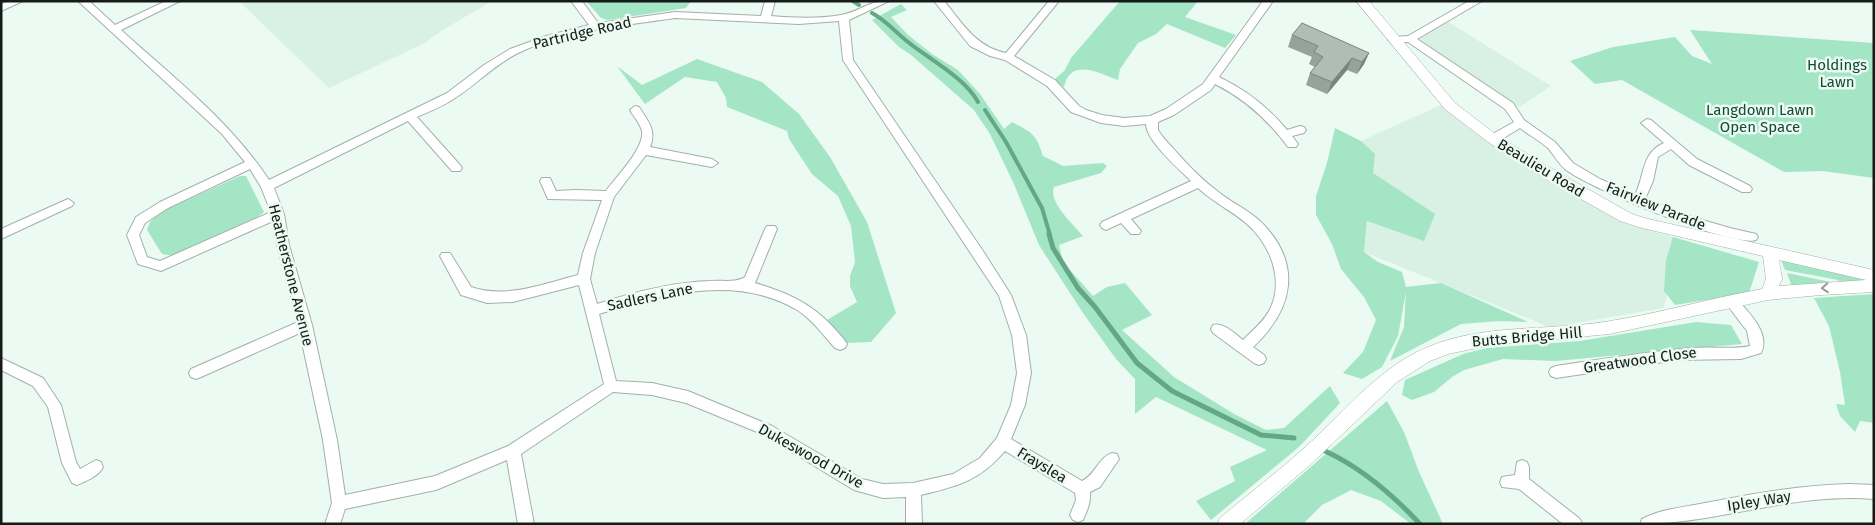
<svg xmlns="http://www.w3.org/2000/svg" width="1875" height="525" font-family="'Fira Sans',sans-serif">
<style>
.built{fill:#d9f0e4}
.green{fill:#a3e5c5}
.lines{fill:none;stroke-linecap:round;stroke-linejoin:round}
.stream-far1{stroke:#63a787;stroke-width:4}
.stream{stroke:#63a787;stroke-width:5}
.minor-casing{stroke:#a2b0a9;stroke-width:2}
.tertiary-casing{stroke:#a2b0a9;stroke-width:1}
.minor{fill:#fff;fill-rule:evenodd}
.tertiary{fill:#fff;fill-rule:evenodd}
.wall{fill:#96a39c}
.shaded-wall{fill:#7a847f}
.building{fill:#aebdb5;stroke:#7a847f}
.oneway{stroke:#969897}
.labels{text-anchor:middle;dominant-baseline:central;stroke-width:5;stroke-linejoin:round;paint-order:stroke}
.street-label{font-size:15px;fill:#151b18;stroke:#ebfaf2}
.park-label{font-size:15px;fill:#134a35;stroke:#ebfaf2}
</style>
<rect width="100%" height="100%" fill="#ebfaf2"/>
<path class="built" d="M239 1H492L441 31 425 43 329 88Z
M1447 21 1551 86 1519 107 1415 39Z
M1441 105 1500 147 1627 224 1686 241 1663 308 1559 326H1547L1364 252 1375 154 1361 141Z"/>
<path class="green" d="M586 1H691L686 8 608 20 601 18Z
M1120 1H1198L1185 17 1236 35 1225 48 1167 24 1156 34 1138 43 1120 69 1118 80C1099 73 1070 57 1064 87L1054 80 1065 70 1071 58Z
M901 4 907 10 891 17 908 35 932 54 958 70 980 94 1004 129 1012 122C1032 133 1036 133 1043 156L1063 166 1103 163 1107 166 1101 173 1054 187C1048 202 1073 224 1083 236L1059 245 1063 262 1093 296 1107 287 1125 283 1152 315 1122 330 1174 377 1234 414 1266 430 1284 428 1330 386 1340 403 1300 446 1211 520 1196 501 1235 481 1230 467 1267 450 1156 397 1135 414V379L1116 359 1083 313 1039 245 1014 184 990 134 974 110 910 54 899 47 872 20Z
M1690 30 1874 43V178L1823 171 1784 172 1622 80 1595 84 1570 61 1613 47 1675 37 1692 56 1712 64Z
M697 59 762 82 799 114 830 157 867 222 896 313 871 342 846 343 827 320 857 302 850 286V276L855 262 851 226 838 196 812 174 789 139 787 131 727 107 726 98 717 82 685 77 645 104 617 66 642 85Z
M1335 128 1361 141 1375 154 1373 173 1435 214 1424 241 1367 221 1364 252 1378 262 1402 272 1406 287 1441 283 1528 322 1500 321 1461 324 1390 361 1404 327 1406 292 1398 336 1382 367 1362 379 1343 373 1363 352 1376 320 1364 297 1341 269 1332 244 1316 215V196L1327 163Z
M240 176H246L264 212 252 221 175 256 162 254 147 230 150 222 159 213Z
M1673 237 1759 262 1749 293 1675 305 1664 291 1666 260Z
M1781 260 1873 281 1843 284 1838 280 1785 270Z
M1787 273 1836 283 1792 287Z
M1874 294V423L1860 421 1855 432 1840 416 1836 404 1845 405 1840 372 1829 326 1814 298Z
M1696 322 1731 325 1742 344 1555 361 1503 359 1464 370 1452 377 1434 392 1412 400 1402 395 1405 380 1463 354 1487 348 1580 341Z
M1387 401 1404 432 1419 472 1443 524H1411L1381 501 1351 490 1322 505 1303 524H1245Z"/>
<g class="lines">
<path class="stream-far1" d="M853 1 859 5
M872 13C887 21 895 32 908 42 929 59 965 78 978 102
M985 110 1006 142 1042 208 1050 235"/>
<path class="stream" d="M1049 234 1053 248 1078 288 1095 307 1137 363 1172 391 1261 435 1294 438
M1325 451C1362 468 1392 494 1420 524"/>
<g class="minor-casing">
<path id="minor" d="M9 1H23L1 11V4Z
M78 1H89L115 25 166 1H180L121 30C173 77 230 121 269 180L447 93 484 65 510 49 546 36 589 25 571 1H582L598 23 675 12 761 16 765 1H775L771 16C794 18 818 19 841 15 860 12 866 1 889 1L849 20 853 60 983 251 1011 295 1026 335 1031 373 1025 405 1011 439 1082 481C1095 475 1099 457 1112 453L1117 454 1119 459 1100 487 1090 492C1091 502 1087 511 1083 520L1078 522 1073 520 1070 515 1076 500 1075 493 1005 451C979 481 958 486 921 495L922 524H906V497L883 498 854 490 762 434 686 403 652 395 613 392 521 454 534 524H518L507 460 436 490 345 509 340 524H325L332 503 323 440 300 333 201 377 196 379 191 377 189 373 191 369 298 322 277 245 273 221 161 271 138 264 127 235 136 217 160 202 245 162 222 134ZM675 18 799 24 839 21 843 60 999 296 1012 335 1017 373 1011 405 997 438 980 458 953 474 913 483 883 484 862 479 772 426 688 391 652 383 616 381 599 314C662 294 737 274 797 310 812 319 823 335 835 348L840 350 845 348 847 344C843 337 837 332 832 326 810 302 785 292 755 283L777 229 775 226H767L765 229 745 277C736 283 723 280 711 281 672 282 634 292 597 304L590 279 595 253 614 197 646 155 712 167 718 163 712 159 650 147C657 131 648 121 639 107L635 106 630 110C633 116 640 123 642 131 645 148 616 177 606 191L576 190 556 191 550 178H542L540 181 548 199 602 200 583 253 578 275C543 284 506 299 471 287L450 253H442L440 256 461 295 487 303 513 302 579 285 604 384 508 446 435 476 345 495 337 440 312 325 289 245 284 214 274 188 408 121 452 171H460L462 168 460 165 417 117C430 111 444 106 455 98 477 84 494 65 518 53 566 30 623 26 675 18ZM250 169 261 187 271 212 160 261 147 257 139 235 145 223 168 208Z
M934 1H944C963 24 976 47 1006 53L1049 1H1059L1014 56 1055 80 1079 106 1086 110 1102 115 1124 118 1150 116 1166 109 1203 84 1263 1H1273L1219 77C1246 90 1268 107 1287 130L1300 126 1304 127 1306 130 1304 133 1292 136 1298 144 1296 147H1288C1268 120 1245 99 1215 84L1211 90 1174 115 1158 122V130L1162 136C1179 155 1196 175 1216 190 1230 202 1247 209 1260 221 1303 263 1294 309 1253 347L1264 355 1266 359 1264 363 1259 365 1254 363 1213 333 1211 329 1213 325C1224 322 1235 334 1243 340 1252 331 1263 322 1269 311 1285 282 1271 245 1247 224 1232 211 1213 202 1198 188L1131 219 1141 231 1139 234H1131L1121 223 1106 230 1102 228 1100 225 1102 222 1191 181C1179 169 1146 141 1146 124L1124 126 1101 123 1071 112 1047 86 1005 60 990 56 970 46Z
M1469 1H1482L1417 39 1513 103 1524 120 1555 142 1573 163 1600 179 1635 195C1645 175 1641 153 1664 143L1641 123 1647 119 1651 120 1697 159 1750 186 1752 189 1750 192H1742L1689 165 1671 149 1658 157 1653 181 1645 199 1692 217 1730 228 1756 234 1758 237 1756 240C1732 248 1586 187 1565 169 1558 163 1554 155 1548 148 1540 141 1529 135 1520 128L1497 142H1489L1487 139 1489 136 1514 122 1505 109 1408 42 1393 43 1388 40 1393 37 1408 36Z
M68 199 74 203 72 206 1 239V229Z
M1731 297 1736 298C1748 312 1771 333 1761 353L1741 359 1677 360 1556 378 1551 376 1549 372 1551 368 1556 366C1601 359 1647 352 1692 348 1712 346 1731 350 1750 346L1747 331 1725 302 1726 298Z
M1 358 43 378 61 405 76 462 80 469 96 460 101 462 103 467C99 476 86 481 77 485L72 483 62 463 48 407 33 386 1 370Z
M1522 460 1527 462 1529 467V479L1580 519 1582 524H1563L1519 489 1502 487 1500 482 1502 477 1515 475 1517 462Z
M1849 484 1874 485V499C1794 492 1718 524 1640 524L1642 519C1661 509 1684 507 1705 503 1752 494 1801 485 1849 484Z"/>
</g>
<g class="tertiary-casing">
<path id="tertiary" d="M1356 1H1369L1455 103 1498 136 1549 167 1630 213 1644 218 1874 270V292L1821 295 1768 300 1610 334 1492 345 1448 354 1430 361 1397 382 1310 465 1240 524H1217L1220 518C1251 492 1283 468 1313 440 1346 409 1376 373 1417 352 1476 322 1547 332 1610 321 1661 313 1711 298 1762 289L1766 279 1763 256 1642 228 1620 221 1539 175 1488 142 1445 109ZM1779 260 1866 280 1779 286 1782 279Z"/>
</g>
<use href="#minor" class="minor"/>
<use href="#tertiary" class="tertiary"/>
</g>
<path class="wall" d="M1292 35 1369 53 1364 64 1357 74 1347 70 1327 94 1306 85 1310 73 1315 67 1309 64 1312 57 1288 47Z"/>
<path class="shaded-wall" d="M1369 53 1364 64 1357 74 1362 62Z
M1352 58 1347 70 1327 94 1332 82Z"/>
<path class="building" d="M1302 23 1369 53 1362 62 1352 58 1332 82 1310 73 1323 57 1314 52 1318 46 1292 35Z"/>
<defs><path id="oneway-chevron" d="M-2-3.5L2.5 0L-2 3.5" fill="none" stroke-width="1.6" stroke-linecap="round" stroke-linejoin="round" transform="scale(1.25)"/></defs>
<use class="oneway" href="#oneway-chevron" transform="translate(1825 288) rotate(176)"/>
<g class="labels">
<g class="street-label">
<text transform="translate(582 33) rotate(-13)">Partridge Road</text>
<text transform="translate(1541 168) rotate(31)">Beaulieu Road</text>
<text transform="translate(1656 206) rotate(22)">Fairview Parade</text>
<text transform="translate(291 275) rotate(76)">Heatherstone Avenue</text>
<text transform="translate(650 297) rotate(-12)">Sadlers Lane</text>
<text transform="translate(1527 337) rotate(-5)">Butts Bridge Hill</text>
<text transform="translate(1640 360) rotate(-8)">Greatwood Close</text>
<text transform="translate(811 456) rotate(29)">Dukeswood Drive</text>
<text transform="translate(1042 465) rotate(31)">Frayslea</text>
<text transform="translate(1759 501) rotate(-9)">Ipley Way</text>
</g>
<g class="park-label">
<text x="1837" y="65">Holdings<tspan x="1837" dy="17">Lawn</tspan></text>
<text x="1760" y="110">Langdown Lawn<tspan x="1760" dy="17">Open Space</tspan></text>
</g>
</g>
<rect width="1875" height="525" fill="none" stroke="#151b18" stroke-width="5"/>
</svg>
